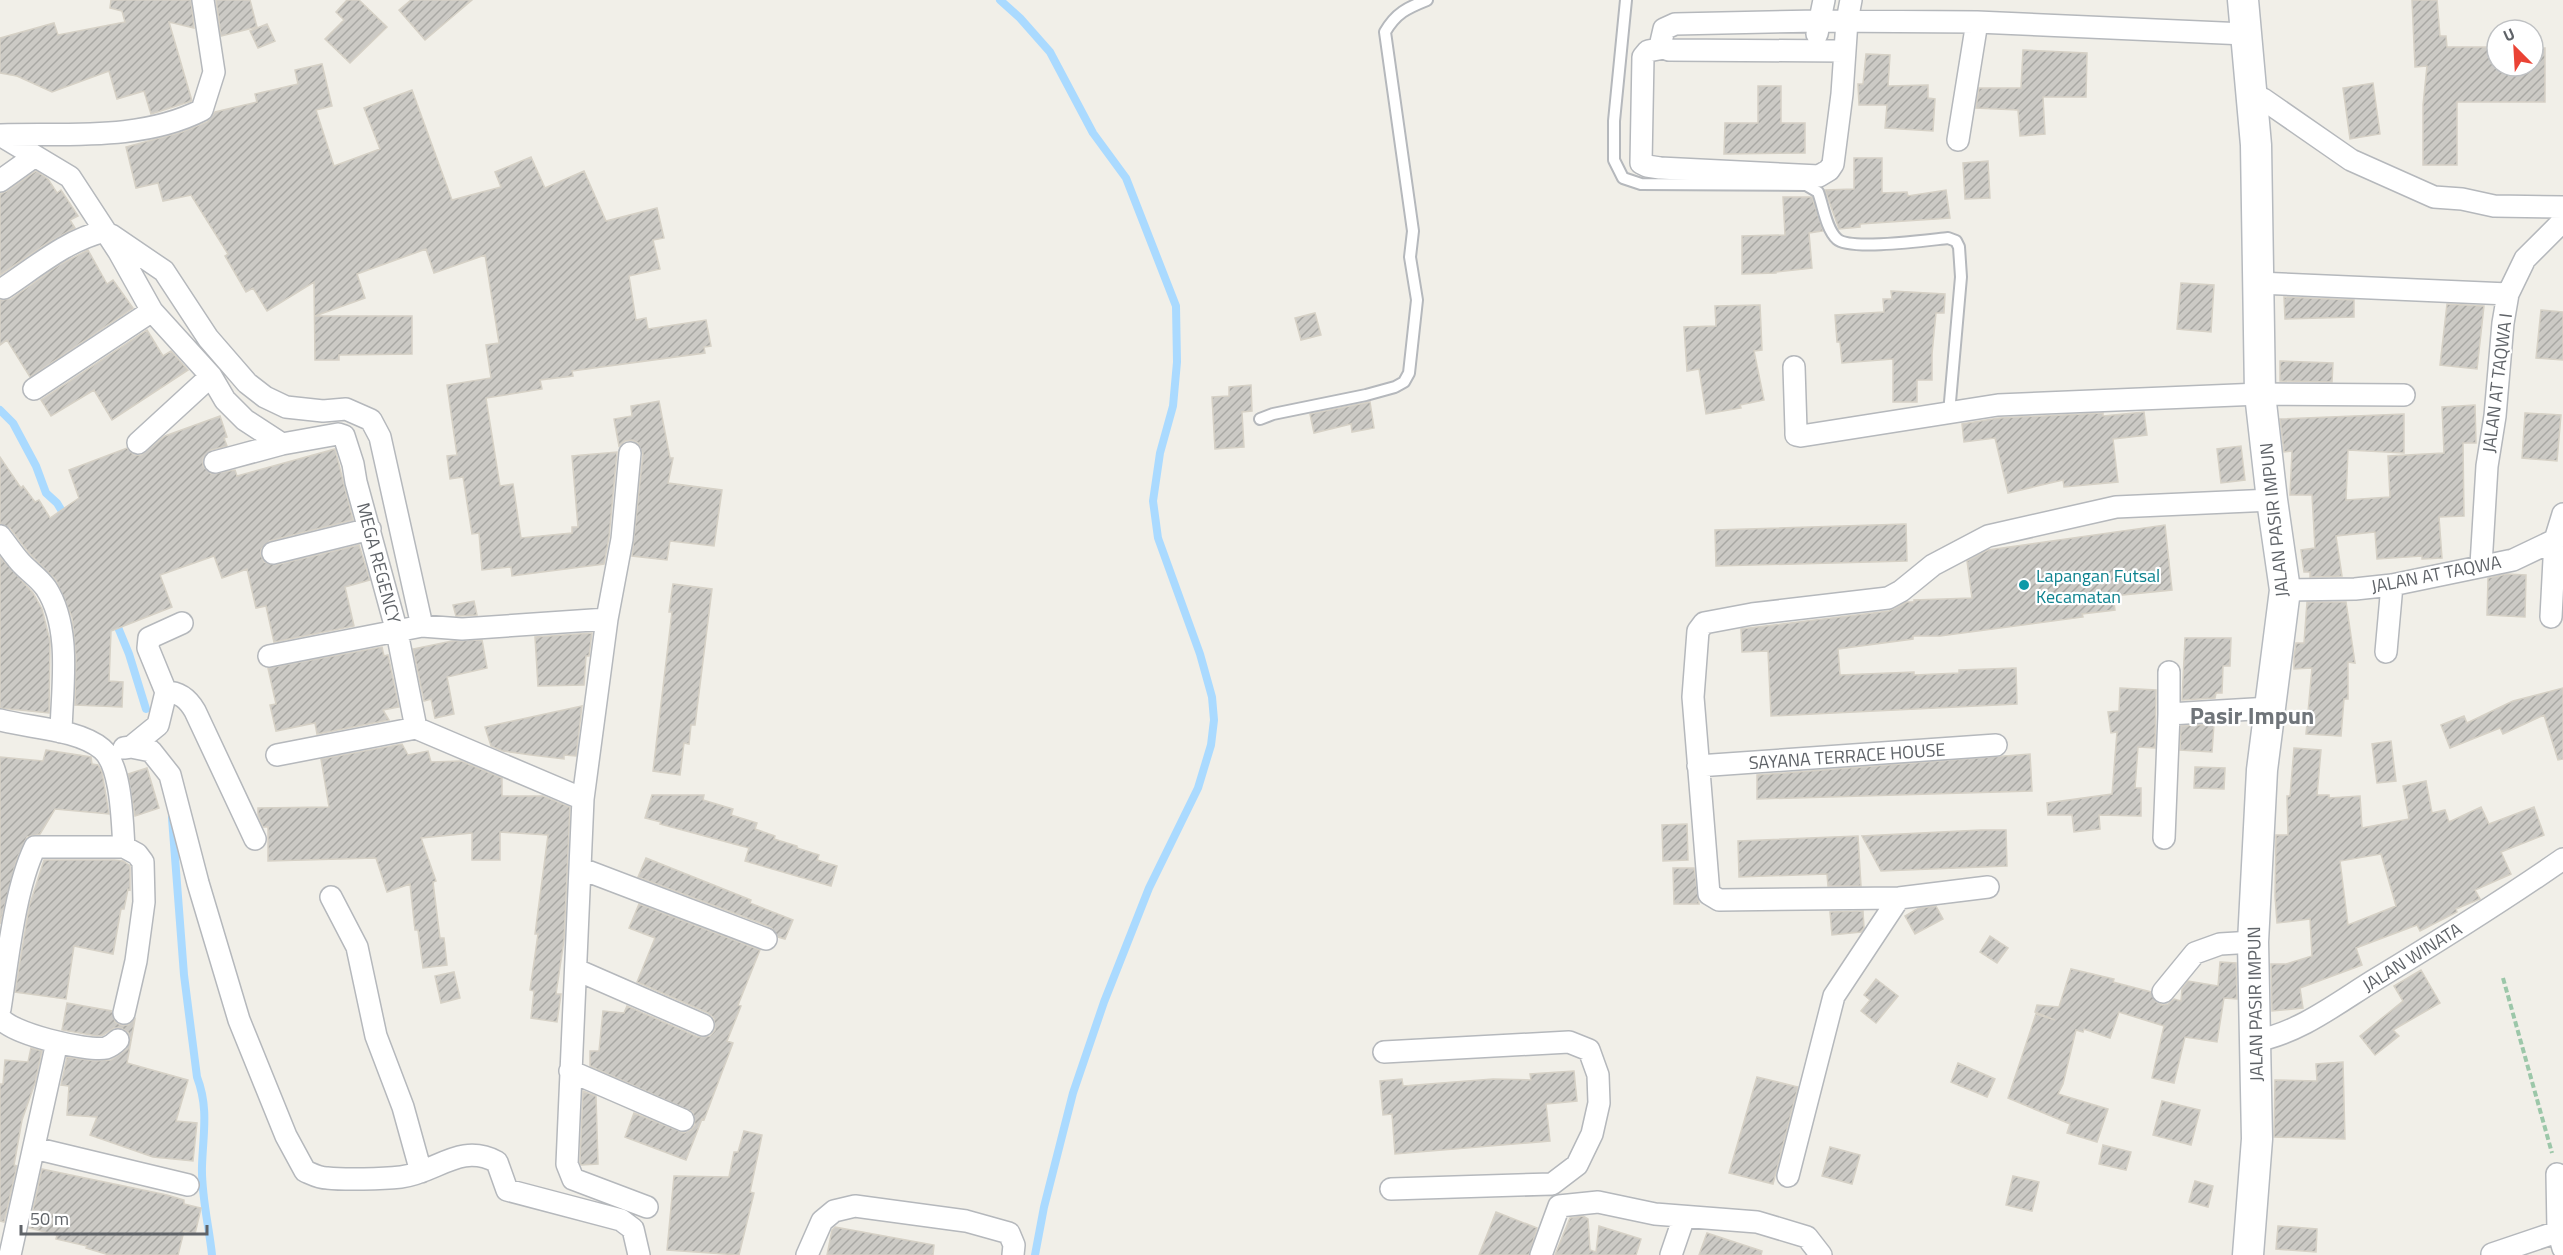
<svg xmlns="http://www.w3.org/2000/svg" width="2563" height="1255" font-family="'Titillium Web',sans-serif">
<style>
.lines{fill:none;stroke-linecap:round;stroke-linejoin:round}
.stream{stroke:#aadaff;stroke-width:8}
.building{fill:url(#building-hatch);stroke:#d6d1c6;stroke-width:1.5;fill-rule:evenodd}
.lane-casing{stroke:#b5b8bc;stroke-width:14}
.street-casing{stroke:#b5b8bc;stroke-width:24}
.secondary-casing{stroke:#b6babf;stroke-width:33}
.path{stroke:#9cc7a9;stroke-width:4;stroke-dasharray:6 3;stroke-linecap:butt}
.lane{stroke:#fff;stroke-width:10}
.street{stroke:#fff;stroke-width:21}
.secondary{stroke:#fff;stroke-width:30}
.culture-dot{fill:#0f9aa8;stroke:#fff;stroke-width:2}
.labels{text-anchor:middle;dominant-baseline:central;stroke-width:4.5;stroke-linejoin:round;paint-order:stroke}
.street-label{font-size:18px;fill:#5f6368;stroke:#fff}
.culture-label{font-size:18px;fill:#0d838f;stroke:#fff;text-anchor:start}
.district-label{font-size:24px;font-weight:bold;fill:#70757a;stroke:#fff}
</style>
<defs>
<pattern id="building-hatch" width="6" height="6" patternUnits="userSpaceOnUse" patternTransform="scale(1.5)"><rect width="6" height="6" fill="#cccac5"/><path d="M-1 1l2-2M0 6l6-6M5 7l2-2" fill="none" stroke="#a9a8a4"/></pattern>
</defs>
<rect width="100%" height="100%" fill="#f1efe8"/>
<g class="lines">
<path class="stream" d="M1000 0 1020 18 1050 52 1093 133 1126 178 1176 306 1177 362 1173 406 1160 453 1153 501 1158 538 1200 654 1212 697 1214 720 1211 745 1198 788 1149 888 1104 1002 1073 1093 1044 1207 1035 1255
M0 410 13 423 36 466 46 493 57 503 66 518
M115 620 129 654 146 709
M172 818 184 975 197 1077C209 1108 203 1134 202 1166 201 1195 209 1226 212 1255"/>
</g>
<path class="building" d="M111 0H191L194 28 169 22 192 101 151 114 144 91 117 99 109 71 52 92 17 76 0 73V38L54 23 58 35 125 22 122 11 110 8Z
M216 0H250L257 27 221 36Z
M347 0H359L387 27 350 63 325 39 344 20 336 12Z
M411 0H472L425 40 399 10Z
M2412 0H2437L2440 36H2446L2447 47H2497V66H2533V48H2545V102H2457V165H2423V105L2427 66 2415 67Z
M267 24 275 41 258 48 250 31Z
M2023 50 2087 53 2086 97H2043L2045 134 2020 136 2018 110 1976 108 1979 88H2021Z
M1866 54 1890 55 1888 86 1928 85V98L1935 99 1933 131 1885 128 1887 105H1859L1858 84H1863Z
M322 64 332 106 316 110 334 166 380 149 364 108 412 90 452 200 501 187 495 172 531 157 545 188 584 171 606 221 657 208 664 238 653 240 660 269 629 276 636 320 646 318 648 329 706 320 711 346 704 347 705 353 572 371 573 376 540 380 542 389 486 398 500 486 513 484 521 538 572 533V527H578L572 456 617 452 609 537 604 564 512 576 511 567 482 570 479 533 472 534 463 477 450 479 447 456 457 455 447 385 491 378 486 345 499 343 485 255 434 273 426 249 357 274 365 298 315 316H412V354L339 355V360H315L314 282 267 311 253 288 246 292 225 256 228 254 191 195 163 201 158 183 136 188 126 147 182 132 207 122 215 112 257 102 255 94 298 84 295 70Z
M2373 83 2380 134 2350 139 2343 88Z
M1758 86H1781V123H1805V153L1724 154 1725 123H1758Z
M1854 158H1882V193L1907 192 1908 196 1946 190 1950 218 1860 224V227L1839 229 1825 190 1854 189Z
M1988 161 1990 198 1965 199 1963 163Z
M36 171 48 179 57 193 61 190 78 216 70 220 75 228 46 244 0 275V194L7 191Z
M1783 197H1812L1823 231 1809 233 1812 268 1776 272V273L1742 274V236L1785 235Z
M88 250 107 284 113 280 133 308 30 377 7 340 0 345V300L11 299 59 265Z
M2181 283 2214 285 2211 332 2177 329Z
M1891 291 1945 294 1944 313H1936L1932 354V380H1917V402H1893V359L1842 363 1840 342H1837L1835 315 1884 312 1883 299H1892Z
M2284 297 2354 300V317L2285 319Z
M2447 304 2484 306 2477 369 2440 365Z
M1760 305 1762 350 1754 351 1764 400 1740 405 1741 408 1706 414 1699 369 1687 371 1684 327 1716 326 1715 306Z
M2541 310 2563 312V360L2536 358Z
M1315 313 1321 335 1301 340 1295 318Z
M147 330 163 356 171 351 188 370 112 420 94 390 51 416 41 400Z
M2280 361 2333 363 2332 382 2280 381Z
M1251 385 1252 411 1242 412 1244 447 1215 449 1212 397 1229 396V387Z
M659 401 670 458H673L668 483 722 490 714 546 670 541 667 560 632 556 643 454 638 443 632 440 625 441 619 446 614 419 632 416 631 406Z
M1370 402 1374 428 1352 432 1351 424 1314 433 1310 414Z
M2475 405 2476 443H2463L2464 516 2439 517 2442 558 2422 559V556L2377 559 2375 532 2336 536 2342 576 2310 577V572H2304L2301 550 2315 548 2312 495H2290L2292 451 2284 452 2280 419 2404 414V453L2348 450 2346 500 2390 497 2388 456 2444 453 2442 407Z
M2144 412 2147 435 2113 439 2118 482 2064 487 2063 480 2008 493 1995 438 1964 442 1962 424 1999 418 2103 413V416Z
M2525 413 2561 415 2557 461 2522 458Z
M220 416 227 437 224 438 227 446 211 450 203 458V466L211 474 235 470 237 476 335 449 353 520 269 541 261 549V555L264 562 276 565 359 545 370 580 345 587 354 626 274 642 266 606 256 608 247 569 222 578 214 556 160 575 172 607 111 631 109 681 123 682 122 707 75 705 76 657 72 617 56 580 29 553 10 528 0 524V457L21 488 23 486 35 502 39 500 50 518 79 498 69 470 127 448 134 455H141L165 436Z
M2241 446 2245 480 2221 483 2217 449Z
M1906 524 1907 561 1716 566 1715 530Z
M2165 525 2172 590 2113 596 2115 610 2082 614 2083 617 1940 636H1913V639L1838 649 1840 675 1914 672V675L1959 673V670L2016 668 2017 704 1771 716 1768 651 1742 652 1741 629 1889 611 1907 602H1914V600L1972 598 1967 561 1988 550Z
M0 557 33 593 42 609 50 641 49 713 0 708Z
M2507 574 2526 575 2525 617 2487 615 2488 578Z
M673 584 712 589 695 725H691L689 744 684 743 680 775 653 771 672 612H669Z
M474 601 477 615 456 616 453 605Z
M2307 602H2346L2355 663 2348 662V699H2344L2341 736 2306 734 2312 668 2294 669V657L2296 643H2304Z
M592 633 589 656H586L584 685 538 686 535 637Z
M2185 638H2231L2230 666H2223L2222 693H2216L2215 698 2182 700Z
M482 640 487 668 447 677 454 714 435 718 431 699 424 701 413 649 452 641Z
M382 647 384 656 388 655 399 707 383 710 389 720 317 734 315 723 276 731 270 705 276 704 268 668Z
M2120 688 2156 690 2155 748 2138 747 2135 788H2141V816L2099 815 2100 829 2074 832 2072 815H2048L2047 803 2112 794 2117 732 2111 733 2108 712 2119 711Z
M2563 688V759L2558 760 2544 715 2503 734 2500 728 2450 748 2441 725 2464 716 2467 723 2513 701Z
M582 706 576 756 564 755V759L531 755 503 751 491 746 485 727Z
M2214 724 2212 752 2180 750 2181 726Z
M2391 741 2396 781 2377 783 2372 744Z
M402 744 408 755 428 751 431 762 461 761 502 778V796H543L570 807 564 940 556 994H561L557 1022 531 1018 534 991 530 990 538 934H535L548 835 500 832V860H472V833L421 838 436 881 433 882 440 938H444L447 965 423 968 418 930H415L410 884 387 892 376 858 268 861V827H263L258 815V808L329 807 321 759Z
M2294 748 2321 750 2317 795H2329V798L2360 796 2362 828 2409 819 2403 786 2426 781 2432 813 2445 810 2449 822 2481 807 2489 824 2534 807 2544 835 2501 852 2511 874 2475 890 2480 899 2456 909 2457 912 2420 931 2417 925 2356 948 2362 965 2300 988 2303 1008 2272 1011 2271 964H2286L2312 956 2310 919 2277 923 2275 896 2276 835H2288L2287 796H2290ZM2381 854 2396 906 2348 925 2340 861Z
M46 750 91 757 92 764 98 765 102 772 109 814 55 809 40 834 27 837 16 861 0 924V757L43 761Z
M2030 754 2032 791 1757 799V775Z
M2195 767 2225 768 2224 789 2194 788Z
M147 768 159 808 135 816 128 774Z
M652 795H704L703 800 733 809 731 815 757 823 755 829 775 836 774 839 797 846V848L819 855 817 860 837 866 831 886 745 861 749 848 660 824 661 822 645 818Z
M1687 824 1688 860 1663 861 1662 825Z
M1981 830H2006L2007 866 1881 871 1862 836Z
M1858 836 1861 886H1828L1827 874 1739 877 1738 841Z
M646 858 751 900 750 903 793 920 785 939 778 937 771 927 638 877Z
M44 860H114L123 861 130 866V890L128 889 124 909H121L113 954 74 946 66 999 15 992 29 907Z
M1673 868H1694L1699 904H1674Z
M639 904 760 950 738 1005 741 1006 727 1041 733 1043 704 1120 702 1119 686 1160 625 1137 634 1113 684 1133 691 1130 695 1125 693 1112 590 1066V1051H599L603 1011 624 1013 627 1006 698 1037 710 1036 715 1030 714 1018 708 1013 637 982 655 938 629 928Z
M1936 906 1943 919 1915 934 1905 916 1919 908Z
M1863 911 1864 928 1861 932 1832 935 1830 912Z
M1990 936 2008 948 1997 963 1980 952Z
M2220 962 2236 963 2237 999 2224 998 2217 1042 2185 1037 2174 1083 2152 1078 2164 1026 2119 1012 2110 1038 2084 1029 2083 1032 2076 1030 2063 1084 2058 1094 2108 1109 2097 1142 2067 1133 2070 1124 2008 1098 2036 1014 2055 1020 2035 1012 2037 1005 2059 1007 2071 969 2114 979 2113 982 2151 992 2155 1001 2162 1005 2168 1004 2174 999 2181 1001 2182 989 2188 981 2218 986Z
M2421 970 2440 1003 2393 1030 2399 1036 2375 1055 2360 1036 2403 1001 2394 986Z
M454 972 460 998 441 1003 435 976Z
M1876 979 1898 996 1876 1023 1861 1011 1870 1000 1864 995Z
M67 1003 112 1011 115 1022 121 1025H128L135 1019 127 1063 188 1080 176 1121 197 1123 193 1161 153 1157 90 1135 97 1117 67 1115 69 1086 61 1085 67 1057 95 1061 111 1060 127 1049 130 1038 128 1032 121 1028H114L103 1035 97 1036 62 1030Z
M31 1048 42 1051 35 1083 22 1120 14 1165 17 1166 4 1222 0 1221V1084H3L5 1060 28 1062Z
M2343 1062 2345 1139 2274 1137 2275 1080 2317 1081 2316 1064Z
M1958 1063 1995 1079 1987 1097 1951 1082Z
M1574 1071 1577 1101 1546 1104 1550 1141 1395 1154 1392 1114 1383 1115 1380 1081 1402 1079 1403 1086 1493 1079 1531 1080 1530 1074Z
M1757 1077 1798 1087 1773 1184 1729 1173Z
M583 1091 596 1096 598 1164 581 1165 580 1162Z
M2162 1101 2200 1110 2191 1145 2153 1135Z
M744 1131 762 1135 750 1192 754 1193 739 1255 667 1250 674 1176 729 1177 734 1152H738Z
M2103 1145 2131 1152 2126 1170 2099 1164Z
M1830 1147 1860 1155 1852 1184 1822 1176Z
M42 1169 167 1195 184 1200V1204L201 1208 195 1234 184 1231 178 1255H109L86 1248 87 1246 56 1239 57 1235 29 1228Z
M2013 1176 2039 1182 2032 1211 2006 1205Z
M2195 1181 2213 1186 2208 1207 2189 1202Z
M1496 1212 1537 1228 1529 1255H1479Z
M1583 1216 1588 1219 1590 1250 1596 1252 1599 1226 1641 1239 1636 1255H1555L1570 1218Z
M2278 1226 2317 1229 2316 1252 2276 1249Z
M835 1227 934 1245 933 1255H827L832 1230Z
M1707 1233 1762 1251 1761 1255H1699Z"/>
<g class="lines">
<g class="lane-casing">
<path id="lane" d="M1626 0 1614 121V160L1623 178 1641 184 1806 185 1818 192C1823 205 1826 229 1837 239 1850 251 1928 240 1948 238L1956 241 1959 247 1961 277 1949 413
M1260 419 1273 414 1366 395 1395 387 1404 382 1409 373 1417 300 1410 257 1413 231 1385 32C1396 13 1407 8 1427 0"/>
</g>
<g class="street-casing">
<path id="street" d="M1817 34 1824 0
M1664 48 1661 42 1664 29 1675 24 1819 21 1977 22 2245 34
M1845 51 1669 50 1664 48 1648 51 1643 57 1641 163 1647 166 1660 168 1819 176 1829 170 1833 164 1842 94 1847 21 1851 0
M2252 100 2263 99 2351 160 2434 197 2462 199 2494 206 2563 207
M0 135 70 177 119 252 152 311 211 376 225 400 245 420 282 444 338 434 344 436 353 464 356 482 397 632 416 728 583 799
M1 135C67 133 141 141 202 110L214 72 203 0
M1958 140 1977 22
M0 181 35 156
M111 235 164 271 208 338 247 383 265 397 286 407 323 411 346 409 371 420 380 437 422 626
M2257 283 2508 294
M4 288C37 266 67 240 105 231
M1794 367 1796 430V435L1801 436 1998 405 2260 394 2404 395
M34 389 152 311
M138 443 211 376
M215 462 282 444
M0 536C7 545 13 554 20 562 28 571 39 578 46 588 72 628 62 687 61 732
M273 553 370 529
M2481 565 2487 466 2495 416 2503 323 2508 294 2525 259 2563 221
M2285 590 2355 589 2392 585 2513 560 2555 540 2563 514
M2551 617 2555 540
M607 619 583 799 567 1164 573 1179 647 1207
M2386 652 2392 585
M269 656 422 626 462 629 607 619 622 539 630 453
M166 692C180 692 188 699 195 711L255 839
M2169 714V672
M0 720C30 728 78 729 102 749 122 766 122 822 124 847
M131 747 151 751 170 775 198 883 239 1020 286 1136 305 1171C312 1174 319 1178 327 1178 345 1180 382 1179 401 1177 436 1173 460 1142 497 1162L507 1190 621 1220 633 1229 639 1255
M124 748 131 747 158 725 166 692 148 648 149 638 182 623
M277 755 416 728
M1698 766 1996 745
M2164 838 2169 714 2270 708
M582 869 766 939
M1988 887 1899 898 1719 900 1709 894 1693 697 1698 631 1704 623 1752 614 1888 598 1901 591 1933 565 1988 536 2116 507 2272 500
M331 897 357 947 376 1036 403 1107 421 1172
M577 970 703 1025
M2163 992 2195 953 2220 944 2253 942
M0 1009C8 960 14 891 35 847H124L137 854 143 862 144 902 136 961 124 1013
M0 1017C7 1033 88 1052 106 1048 111 1046 115 1043 118 1040
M2255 1041C2299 1033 2336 1004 2373 981 2437 942 2501 902 2563 859
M1384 1052 1569 1042 1589 1050 1598 1075 1599 1103 1592 1134 1577 1165 1552 1184 1391 1189
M570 1071 683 1120
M34 1148 188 1185
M2557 1174 2558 1231 2563 1248
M1788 1176 1834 996 1899 898
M1559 1206 1598 1202 1655 1214 1757 1222 1807 1237 1821 1255
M2492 1254 2563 1230
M10 1255 57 1042
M807 1255 822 1221 834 1211 855 1206 966 1221 1009 1233 1014 1245 1013 1255
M1541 1255 1559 1206
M1671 1255 1684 1217"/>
</g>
<g class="secondary-casing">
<path id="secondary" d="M2243 0 2256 145 2260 394 2272 500 2285 590 2262 770 2253 942 2257 1139 2248 1255"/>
</g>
<path class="path" d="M2503 978 2552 1153"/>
<use href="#lane" class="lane"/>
<use href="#street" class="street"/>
<use href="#secondary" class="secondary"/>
</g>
<circle class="culture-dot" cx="2024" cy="585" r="6"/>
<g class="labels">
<g class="street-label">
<text transform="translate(2497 383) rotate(-83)">JALAN AT TAQWA I</text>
<text transform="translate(2274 520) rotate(-96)">JALAN PASIR IMPUN</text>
<text transform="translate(379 563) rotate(75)">MEGA REGENCY</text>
<text transform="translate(2436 574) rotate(-11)">JALAN AT TAQWA</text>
<text transform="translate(1847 756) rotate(-4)">SAYANA TERRACE HOUSE</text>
<text transform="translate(2412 957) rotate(-32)">JALAN WINATA</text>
<text transform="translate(2255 1004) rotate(-91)">JALAN PASIR IMPUN</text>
</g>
<g class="culture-label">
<text x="2036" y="575">Lapangan Futsal<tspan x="2036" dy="21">Kecamatan</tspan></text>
</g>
<g class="district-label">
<text x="2252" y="715">Pasir Impun</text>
</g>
</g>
<g transform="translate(2515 48) rotate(336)"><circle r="28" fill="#ffffff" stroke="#bfc1c3" stroke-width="1.5"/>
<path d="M0-4.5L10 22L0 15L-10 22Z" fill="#ea4335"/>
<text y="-9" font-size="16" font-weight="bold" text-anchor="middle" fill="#5f6368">U</text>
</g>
<path d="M21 1225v9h186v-9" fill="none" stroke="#5f6368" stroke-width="3"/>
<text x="30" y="1225" font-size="18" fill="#5f6368" stroke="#ffffff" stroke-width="4.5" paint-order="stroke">50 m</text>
</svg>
